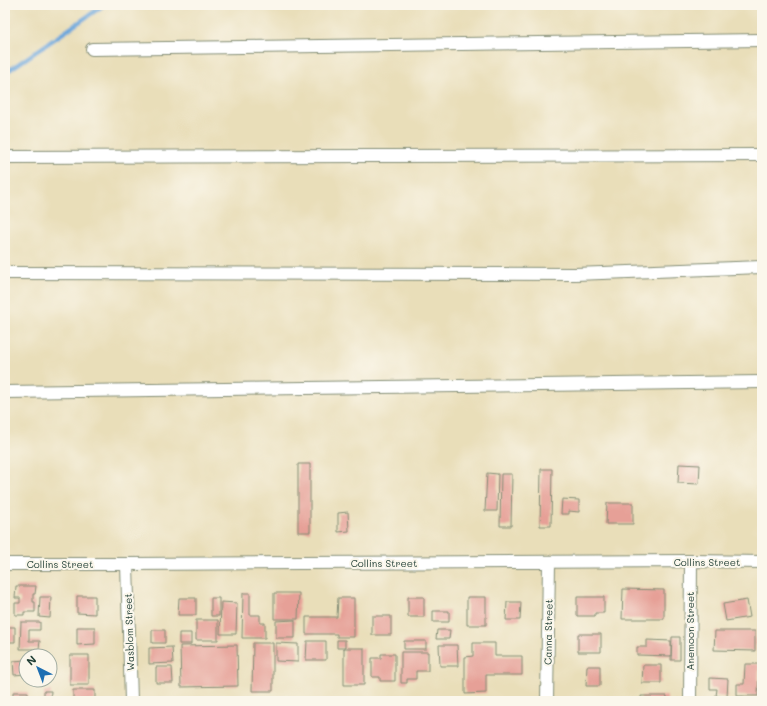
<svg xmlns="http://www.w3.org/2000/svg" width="767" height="706" font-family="Mali,sans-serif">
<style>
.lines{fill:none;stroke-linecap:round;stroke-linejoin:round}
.stream{stroke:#6aa6db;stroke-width:4.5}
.building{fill:#e6a097}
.minor-casing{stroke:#848e76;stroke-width:14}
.minor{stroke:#fff;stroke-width:12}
.labels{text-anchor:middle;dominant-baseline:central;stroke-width:4;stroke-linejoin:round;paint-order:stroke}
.street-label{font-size:10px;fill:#1f3d34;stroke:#fbf7ec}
</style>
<rect width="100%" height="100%" fill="#fbf7ec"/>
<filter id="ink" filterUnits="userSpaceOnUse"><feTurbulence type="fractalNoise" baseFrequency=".025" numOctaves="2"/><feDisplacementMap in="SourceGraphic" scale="8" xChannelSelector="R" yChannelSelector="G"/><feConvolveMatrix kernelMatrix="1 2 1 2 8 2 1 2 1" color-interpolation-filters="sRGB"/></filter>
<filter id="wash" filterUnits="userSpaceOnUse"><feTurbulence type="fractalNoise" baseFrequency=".012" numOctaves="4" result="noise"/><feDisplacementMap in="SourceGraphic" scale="16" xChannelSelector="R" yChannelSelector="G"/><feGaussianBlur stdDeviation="0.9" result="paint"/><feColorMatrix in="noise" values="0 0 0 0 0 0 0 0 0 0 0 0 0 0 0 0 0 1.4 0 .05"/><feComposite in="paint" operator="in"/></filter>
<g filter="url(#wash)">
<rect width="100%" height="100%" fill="#e9deb9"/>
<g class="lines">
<path class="stream" d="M5 73 104 5"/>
</g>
<g id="blocks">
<path class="building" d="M298 464H310V532H298Z
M679 464 700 465 699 484 678 483Z
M541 469H552L551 526H540Z
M760 472H762V504H761Z
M487 473 498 474 497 511H485Z
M501 474H512L511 526H500Z
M562 499 579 500V512L569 511V514H561Z
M607 503H633V524H606Z
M348 512 349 531 338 532V513Z
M16 586H36L35 594H33V602H35V612H24V615H15V603H20V598H15Z
M623 589 664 590V619H622Z
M243 593H250V615H260V623H265V638H242Z
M274 593H299L298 619H274Z
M77 596H95V614L77 613Z
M40 597H51L50 618 39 617Z
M408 597H424V617H408Z
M467 597H486V625H467Z
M577 597H604V613H595V616H577Z
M179 598H196V615H178Z
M211 598H219V616H211Z
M338 598H354V637H337V634H306V617H337Z
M747 600 750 617 726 621 723 604Z
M221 602 237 603 236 634H220Z
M507 602H521L520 620H506Z
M433 611H449V622H433Z
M372 616H391V635H372Z
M196 620H218V640H196Z
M295 620V638H276V621Z
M21 622H40V630H29V641H40L39 649H20Z
M5 627H15V642H5Z
M77 627H95V644L77 645Z
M152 630H165V643H152Z
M437 630H450L449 639H436Z
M715 631H755V651L714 650Z
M179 633H191V644H179Z
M578 634H601V652H578Z
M672 637H680V660H671Z
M337 640H345V648H337Z
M647 640 671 641V656L637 655V647H647Z
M307 641H326V660H306Z
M404 641H426V649H404Z
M253 643H273V691H252Z
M276 643 298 644V662L276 661Z
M473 643H495V656H522V675H486V693L465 694V657L473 656Z
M237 645 238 686 181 687 180 646Z
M439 645H457L458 666H440Z
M172 647 173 663 149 664V648Z
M344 648H364V685H344Z
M401 652H428V671H416V679H407V683H401Z
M381 654H395V681H380V677H372V658H381Z
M70 655H89V685H70Z
M26 660V674L14 675 13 661Z
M745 664H759L758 696H737V684H744Z
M643 665H661V683H642Z
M587 666H600V686H586Z
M156 667H172L173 683H156Z
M710 678 728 679 727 697 716 696 717 689H710Z
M73 690H95V701H73Z
M44 691H51L50 701H44Z
M13 692H28V701H13Z
M641 696H667V701H641Z"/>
</g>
</g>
<g filter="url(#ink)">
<use href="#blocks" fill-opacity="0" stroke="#848e76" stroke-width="1"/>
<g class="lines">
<g class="minor-casing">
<path id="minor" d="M92 49 762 40
M5 157 762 155
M5 273 575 274 762 267
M5 392 762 382
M5 564H127L691 561 762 562
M127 564 131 701
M547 701 549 562
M690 701 691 561"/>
</g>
<use href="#minor" class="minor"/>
</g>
</g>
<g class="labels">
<g class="street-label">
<text x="707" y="562">Collins Street</text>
<text x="384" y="563">Collins Street</text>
<text x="60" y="564">Collins Street</text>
<text transform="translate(690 631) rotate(-90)">Anemoon Street</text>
<text transform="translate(129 632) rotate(-92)">Wasblom Street</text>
<text transform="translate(548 632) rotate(-89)">Canna Street</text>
</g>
</g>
<rect width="767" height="706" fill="none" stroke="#fbf7ec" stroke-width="20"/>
<g transform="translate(38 668) rotate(318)"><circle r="19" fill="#fbf7ec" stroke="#a3ada2"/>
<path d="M0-3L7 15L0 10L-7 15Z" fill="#1f6fb2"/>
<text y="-6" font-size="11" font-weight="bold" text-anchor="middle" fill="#1f3d34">N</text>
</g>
</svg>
